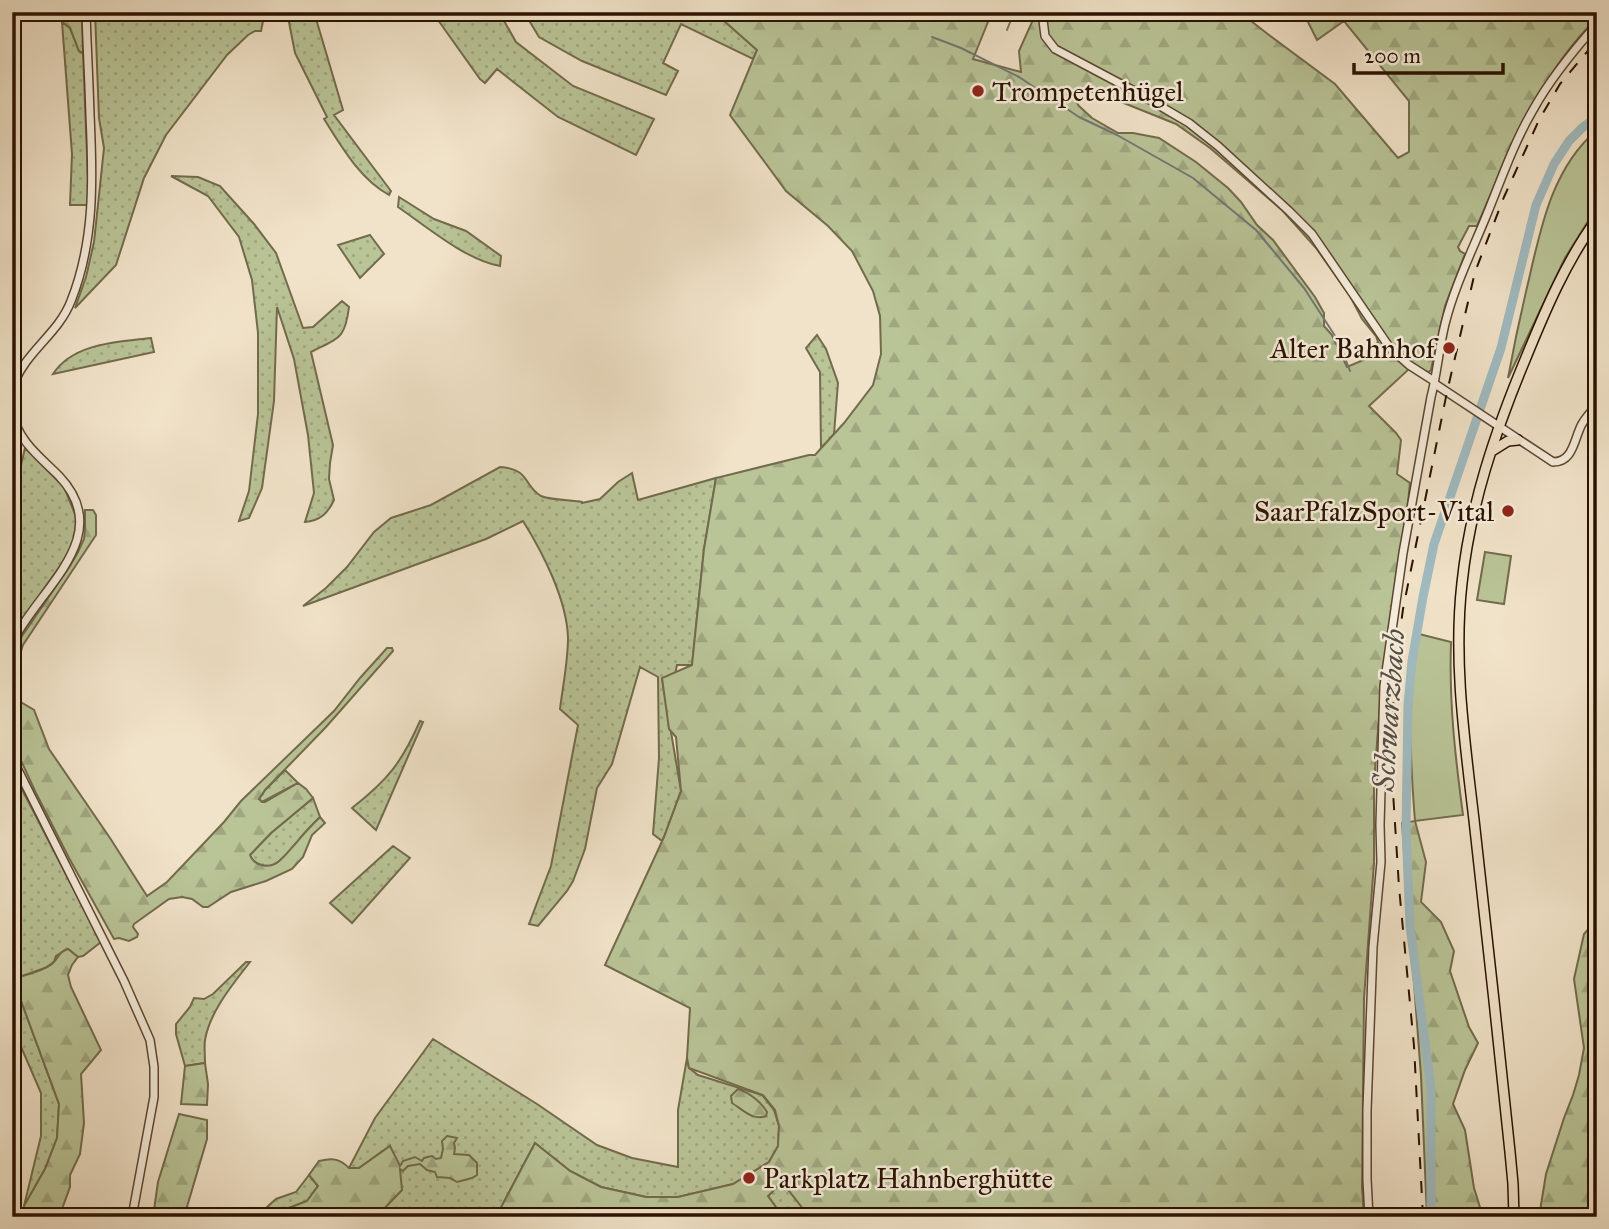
<svg xmlns="http://www.w3.org/2000/svg" width="1609" height="1229" font-family="'IM FELL Great Primer',serif">
<style>
.grass{fill:url(#grass-dots);stroke:#726b4c;stroke-width:2}
.forest{fill:url(#forest-firs);stroke:#726b4c;stroke-width:2;fill-rule:evenodd}
.garden{fill:#b9c497;stroke:#726b4c;stroke-width:2}
.lines{fill:none;stroke-linecap:round;stroke-linejoin:round}
.stream{stroke:#717774;stroke-width:2}
.river{stroke:#a0bbc1;stroke-width:9}
.minor-casing{stroke:#5c4632;stroke-width:10}
.major-casing{stroke:#2a1200;stroke-width:12}
.minor{stroke:#f6eddc;stroke-width:7}
.major{stroke:#f1e3c9;stroke-width:9}
.rail{stroke:#2a1200;stroke-width:2;stroke-dasharray:12 12;stroke-linecap:butt}
.poi-dot{fill:#8f2418;stroke:#f6eddc;stroke-width:2.5}
.labels{text-anchor:middle;dominant-baseline:central;stroke-width:5;stroke-linejoin:round;paint-order:stroke}
.poi-label{font-size:28px;fill:#2a1200;stroke:#f6eddc;text-anchor:start}
.water-label{font-size:30px;font-style:italic;fill:#534d44;stroke:#f6eddc}
</style>
<defs>
<pattern id="grass-dots" width="8" height="8" patternUnits="userSpaceOnUse" patternTransform="scale(1.75)"><rect width="8" height="8" fill="#b9c497"/><path d="M2 2h.1M6 6h.1" fill="none" stroke="#9fa780" stroke-width="1.8" stroke-linecap="round"/></pattern>
<pattern id="forest-firs" width="22" height="20" patternUnits="userSpaceOnUse" patternTransform="scale(1.75)"><rect width="22" height="20" fill="#b9c497"/><path d="M5 1l3.5 6h-7zM16 11l3.5 6h-7z" fill="#9fa780"/></pattern>
</defs>
<rect width="100%" height="100%" fill="#f1e3c9"/>
<filter id="stains"><feTurbulence type="fractalNoise" baseFrequency=".00286" numOctaves="4"/><feColorMatrix values="0 0 0 0 .2 0 0 0 0 .09 0 0 0 0 .02 0 0 0 .5 -.17"/></filter>
<radialGradient id="worn" r=".72"><stop offset=".6" stop-color="#630" stop-opacity="0"/><stop offset="1" stop-color="#630" stop-opacity=".3"/></radialGradient>
<path class="grass" d="M95 12H265L261 31H255L248 35 227 55 166 135 144 178 116 265 75 308 86 277 94 242 104 148 99 118Z
M287 12H314L343 110 334 115 391 191 389 195C359 178 342 147 324 119L327 117 295 53Z
M434 12H499L516 42 573 86 654 119 636 155 558 117 497 69 485 83 480 79 438 20Z
M524 12H714L757 50 753 59 681 24 663 63 678 71 666 95 582 61 539 37Z
M62 22 70 28 79 51 83 53 89 205H70L72 154Z
M171 176 198 177 220 186 254 224 276 253 303 328 313 327 342 301 349 307C345 340 338 338 311 352L333 445 330 463 329 479 334 500C328 513 320 521 305 522L314 493 308 435 294 359 277 307 274 401 262 488 249 518 239 521 249 491 258 414V333L252 280 239 237 208 196Z
M399 197 434 219 466 231 501 256 500 266C466 260 427 227 398 207Z
M370 235 384 254 360 278 338 245Z
M817 335 826 349 838 383 834 434 821 449 820 372 806 348Z
M151 338 154 352 53 374C73 343 118 342 151 338Z
M25 448 64 487 77 519 73 543 61 565 12 634V504Z
M500 467C531 469 523 486 541 496 550 500 571 500 582 502V503L600 499 618 482 632 473 638 500 716 478 704 549 692 665H677L675 674 662 679 681 791 664 837 662 841 653 834 659 758 658 677 640 667 612 764 597 788 585 849 573 881 567 891 538 926 529 924 551 866 578 725 560 709C563 685 568 661 568 638 567 600 543 553 523 521L486 539 303 606 326 588 347 567 374 532 391 518 431 505Z
M420 721 423 722 376 830 352 808C388 780 402 762 420 721Z
M12 770 101 942 83 956 78 957 68 949 56 956 54 962 45 968 13 979 59 1104 57 1138 45 1169 24 1206 41 1136V1093L12 1026Z
M285 770 298 783 262 802 259 799 265 790Z
M313 798 320 817C312 825 304 833 297 842 291 849 285 857 278 862 268 869 254 866 250 855L271 833Z
M393 846 410 858 352 923 330 903Z
M246 962H250C233 984 210 1011 205 1040 204 1047 205 1055 205 1063L185 1066 176 1034V1024L190 1007 194 998 204 999 213 994Z
M433 1039 537 1104 597 1145 632 1158 678 1167V1110L687 1058 689 1068 698 1075 762 1095 774 1110 779 1126 778 1146 769 1162 733 1184 678 1197H646L601 1187 570 1171 535 1143 496 1217H376L402 1190 390 1146 359 1168H349L375 1118Z
M309 1175 318 1186 307 1201 289 1208 277 1217H260L266 1208 276 1199 296 1192Z
M782 1182 808 1215 807 1217H783L768 1196Z"/>
<path class="forest" d="M62 12H82L83 53 79 51 70 28 62 22Z
M714 12H992L973 59 1021 72 1019 51 1036 13 1040 12H1243L1246 17 1269 35 1335 84 1398 158 1409 152V101L1344 21 1317 40 1303 12H1597V18C1538 76 1509 152 1477 226H1469L1458 247 1460 251 1465 254 1445 306 1431 370 1429 372 1410 368 1369 406 1396 433 1401 440 1397 474 1410 483 1403 551 1389 626 1380 703 1374 783V863L1364 998 1362 1187 1364 1217H807L808 1215 782 1182 768 1196 783 1217H496L535 1143 570 1171 601 1187 646 1197H678L733 1184 769 1162 778 1146 779 1126 775 1110 763 1095 689 1068 687 1058 690 1008 605 965 664 837 681 791 676 737 669 729 662 678 692 665 704 549 716 478 809 455H815L844 423 873 385 881 354 880 316 873 291 852 251 828 226 786 191 730 115 757 50ZM1087 91 1099 93 1176 124 1210 148 1282 210 1316 248 1350 296 1362 319 1376 336 1378 342 1376 344 1380 353 1347 367 1332 335 1324 326V313L1315 297 1273 240 1257 225 1241 202 1228 188 1196 162 1159 138 1133 133H1118L1092 118 1079 106 1072 95 1074 92Z
M85 510H93L96 515V535L23 645 12 679 13 702 19 701 34 710 49 749 110 838 147 896 167 882 224 822 241 801 334 711 360 678 387 648H392L393 651 326 727 265 790 259 799 262 802H265L298 783 306 789 313 798 271 833 250 855C254 866 269 869 278 862 285 857 291 848 297 842 304 833 312 825 320 817L325 823 312 835 303 857 292 869 266 881 231 892 208 907H203L192 899 182 897 169 899 134 924 133 927 138 934 137 937 129 941 119 938 114 939 69 858 35 791 12 741V656L20 639 70 566 78 552 84 539 85 528Z
M1415 821 1426 862 1421 902 1441 922 1454 951 1450 971 1469 1027 1478 1043 1465 1070 1453 1104 1465 1130 1474 1188 1483 1217H1427L1421 1076 1402 823Z
M1591 926H1597V936L1591 954 1597 955V1217H1539L1546 1174 1564 1118 1573 1095 1579 1075 1584 1048 1574 979 1584 934Z
M68 949 78 957 72 965 68 975 71 987 101 1050 81 1074 84 1123 80 1154 70 1175V1187L62 1209 64 1213 71 1217H22L24 1206 45 1169 57 1138 59 1104 13 979C24 975 42 972 52 964 59 958 58 952 68 949Z
M205 1063 208 1084 207 1105 181 1104 185 1066Z
M738 1089C750 1093 761 1102 767 1112L766 1116C753 1121 743 1110 732 1103L731 1096Z
M179 1114 207 1120V1139L184 1217H153L158 1182Z
M447 1136 457 1138 454 1143 455 1148 454 1154 469 1155 477 1163V1175L472 1178 457 1182 450 1178 437 1177 435 1172 427 1170 420 1164 408 1166 403 1171 400 1169 402 1190 376 1217H277L289 1208 307 1201 318 1186 309 1175 319 1161C332 1158 339 1158 349 1168H359L390 1146 400 1166 403 1161 415 1157 422 1161 424 1158 432 1156 436 1159 441 1158 443 1149 442 1141Z"/>
<path class="garden" d="M1597 130V207L1565 258 1508 378C1514 345 1521 312 1529 279 1541 226 1553 167 1597 130Z
M1485 552 1511 556 1504 604 1477 600Z
M1419 634 1451 642C1449 702 1455 755 1463 815L1415 821C1410 759 1407 696 1419 634Z"/>
<g class="lines">
<path class="stream" d="M1007 30 1014 12
M932 37 961 48 1019 77 1079 117 1117 135 1193 178 1256 230 1304 288 1339 342 1350 371"/>
<path class="river" d="M1431 1217V1089L1410 926 1406 829 1408 705 1412 661 1423 597 1434 544 1501 348 1536 205 1554 164 1569 141 1582 128 1597 117"/>
<g class="minor-casing">
<path id="minor" d="M1042 12 1045 36 1055 49 1138 93 1189 123 1218 146 1289 211 1312 234 1390 348 1409 365 1434 381
M1435 384 1553 462C1574 462 1574 438 1582 424 1586 417 1592 411 1597 405
M12 389C23 353 58 335 71 301 95 241 93 177 90 115 89 80 87 46 86 12
M12 412C18 441 39 456 59 476 117 537 38 589 12 643
M12 758 124 981 150 1040 154 1067V1097L132 1217
M1369 1217 1367 1179V1110L1373 947 1381 862 1380 825 1384 686 1403 553 1431 397C1437 374 1439 348 1445 324 1454 288 1471 253 1485 219 1500 183 1513 144 1533 110 1550 79 1573 51 1597 24"/>
</g>
<g class="major-casing">
<path id="major" d="M1492 451 1508 441 1518 440
M1514 1217 1513 1184 1510 1152C1499 1041 1486 931 1474 820 1465 742 1453 662 1462 583 1470 506 1495 432 1525 360 1545 311 1566 261 1597 219"/>
</g>
<use href="#minor" class="minor"/>
<use href="#major" class="major"/>
<path class="rail" d="M1423 1217 1414 1046 1399 887 1392 776 1391 742 1395 670 1403 609 1447 392 1475 272 1504 197 1539 120 1560 84 1597 40"/>
</g>
<g class="poi-dot">
<circle cx="978" cy="91" r="7"/>
<circle cx="1449" cy="348" r="7"/>
<circle cx="1508" cy="511" r="7"/>
<circle cx="749" cy="1178" r="7"/>
</g>
<g class="labels">
<g class="poi-label">
<text x="992" y="91">Trompetenhügel</text>
<text x="1435" y="348" text-anchor="end">Alter Bahnhof</text>
<text x="1494" y="511" text-anchor="end">SaarPfalzSport-Vital</text>
<text x="763" y="1178">Parkplatz Hahnberghütte</text>
</g>
<g class="water-label">
<text transform="translate(1389 710) rotate(-86)">Schwarzbach</text>
</g>
</g>
<rect width="1609" height="1229" fill="none" stroke="#f1e3c9" stroke-width="42"/>
<rect x="14" y="14" width="1581" height="1201" fill="none" stroke="#2a1200" stroke-width="3.5"/>
<rect x="21" y="21" width="1567" height="1187" fill="none" stroke="#2a1200" stroke-width="2"/>
<path d="M1354 63v10h149v-10" fill="none" stroke="#2a1200" stroke-width="3.5"/>
<text x="1364" y="63" font-size="21" fill="#2a1200" stroke="#f6eddc" stroke-width="5" paint-order="stroke">200 m</text>
<rect width="100%" height="100%" filter="url(#stains)"/>
<rect width="100%" height="100%" fill="url(#worn)"/>
</svg>
